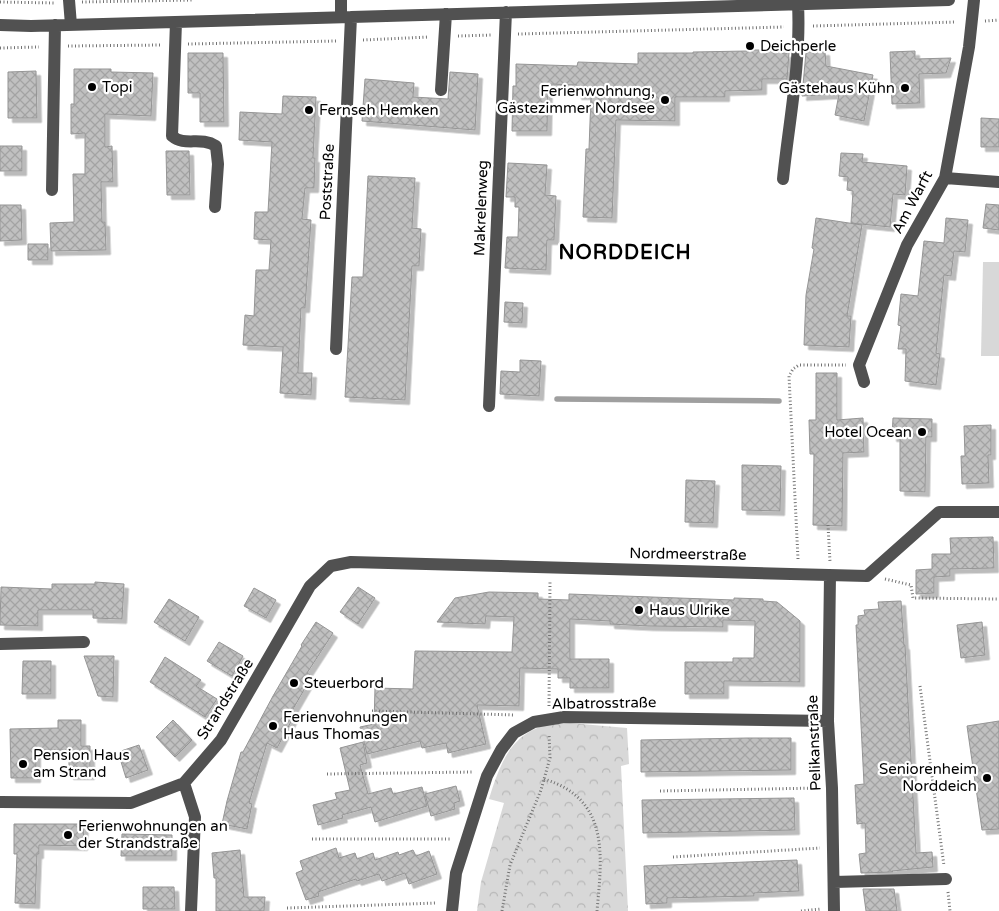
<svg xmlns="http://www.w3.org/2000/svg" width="999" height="911" font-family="'Varela Round',sans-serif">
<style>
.forest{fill:url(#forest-crowns)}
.garden{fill:#d8d8d8}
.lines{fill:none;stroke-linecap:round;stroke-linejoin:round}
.stream{stroke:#9f9f9f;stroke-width:5.5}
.building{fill:url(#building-cross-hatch);stroke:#959595;filter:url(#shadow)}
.path{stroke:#737373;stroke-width:3;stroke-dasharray:1 2.5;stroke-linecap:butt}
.minor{stroke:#515151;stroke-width:12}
.poi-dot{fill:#000;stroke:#fff;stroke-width:2}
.labels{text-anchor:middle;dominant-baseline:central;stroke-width:4.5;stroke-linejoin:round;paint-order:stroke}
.poi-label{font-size:15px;fill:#000;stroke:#fff;text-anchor:start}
.street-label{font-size:15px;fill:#000;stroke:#fff}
.district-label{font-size:20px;font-weight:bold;letter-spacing:1px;fill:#000;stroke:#fff}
</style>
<defs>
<pattern id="forest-crowns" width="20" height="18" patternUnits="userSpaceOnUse" patternTransform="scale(1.25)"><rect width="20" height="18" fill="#d8d8d8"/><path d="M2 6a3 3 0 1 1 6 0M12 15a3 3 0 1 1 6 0" fill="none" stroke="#b8b8b8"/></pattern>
<pattern id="building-cross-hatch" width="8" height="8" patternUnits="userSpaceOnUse" patternTransform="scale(1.25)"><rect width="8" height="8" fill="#c0c0c0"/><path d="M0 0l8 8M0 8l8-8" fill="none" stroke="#a3a3a3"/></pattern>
<filter id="shadow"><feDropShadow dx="4.5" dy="4.5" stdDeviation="0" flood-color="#0004"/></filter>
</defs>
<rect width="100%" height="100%" fill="#fff"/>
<path class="forest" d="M570 723 627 728 629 764 621 766 628 911H477L481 882 504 803 489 799C497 773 507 741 535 729 545 724 559 724 570 723Z"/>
<path class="garden" d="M983 262H999V356H981Z"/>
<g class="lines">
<path class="stream" d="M557 399 779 401"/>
</g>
<path class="building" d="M747 50H782V53H789L787 79H762V90L725 91V97H675V121L616 120 612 218 583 217 586 149H589L591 95H577V85L548 84 547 131H512L513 86H516V64L577 66 578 62 638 64V53H693V52L747 51Z
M825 51 826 66 873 75 864 121 835 115 839 94 802 96 806 52Z
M915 51V59L951 58 946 73 919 74 920 103 892 104 890 52Z
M188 53H223L224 122H200V93H188Z
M74 69H111V72L153 73 151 116 105 114V147L112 146 113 182H101L102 222H105L106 250 51 251 50 223 74 222 73 174H85V133L71 134V104H74Z
M36 71 37 118H8V72Z
M450 72 478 74 475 130 362 121 365 79 414 83 413 97 448 99Z
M283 96 316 97 313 158H315L314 188H305L302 219 311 220 305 308H301L298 373H312L311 395 280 393 283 347 243 345 245 315 254 316 256 270H269L271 240 254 239 255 212H268L272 142 239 140 240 112 282 114Z
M981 118 999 119V147H981Z
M0 146H22V171H0Z
M166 151H189L190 195H167Z
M841 153 863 154 862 162 907 166 905 195 893 194 890 227 851 223 853 191 847 190 848 177 839 176Z
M508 163 547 165 545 195 556 196 554 240H547L546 270 505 268 507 237H518L519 207H515V197H506Z
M368 176 415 178 412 228 421 229 419 266H412L405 400 345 397 352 277H363Z
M986 204 999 205V230L983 228Z
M0 205H21L22 240 0 241Z
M816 218 862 225 847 316H851L849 347 804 345 806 295 814 249 812 248Z
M946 218 968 220 965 252 954 251 951 276 944 275 936 353 940 354 936 385 905 381 906 349H898L901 326 898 325 901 294 918 296 924 241 944 243Z
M28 244H48V260H28Z
M505 302 523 303 522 323 504 322Z
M520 360 541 361 539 396 500 394 501 371 520 372Z
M816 373H837V420L863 418 864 452 843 453 842 526 813 525 814 454H810L809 420H816Z
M893 418 932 419V437H926L925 492 900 491V437H892Z
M991 425V455H988L989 483 962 484 961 456H965L964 426Z
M742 465 781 466 780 511 742 510Z
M686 480 715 481 713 523 685 522Z
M993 537 994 568 950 569V576L934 577V593L916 594V570L932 569V554H951L950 538Z
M95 582 124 584 122 619 93 618V610H38V626L0 625 1 587 52 589V584H95Z
M358 587 375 598 358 624 340 612Z
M254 588 276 600 266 618 244 606Z
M489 592 538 593V599L569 600V594L734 600V598L763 599V601L777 602 800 621V682L724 681V694H685V662H733V658H754L755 621 723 620V627L648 626 610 624V621L570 619V659H609V688H570V678H558V669L520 668 519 706 477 705 486 744 448 753 446 743 422 748 420 741 367 754 360 727 374 724 375 688 413 689 415 651 512 652 514 617 486 616 485 624 437 622 455 598Z
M169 599 199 617 185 641 154 622Z
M901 601 904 645H905L916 853 932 852 933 867 892 871 893 872 861 873 859 854 866 853 865 823 857 824 855 785 864 784 856 625H858V616L865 615 864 610 879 609 878 602Z
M316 622 333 633 307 673 312 676 289 716 293 718 277 748 267 743 249 803 252 804 247 829 222 824 227 801 241 752H243L273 696 302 646 301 645Z
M982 622 985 655 961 658 957 625Z
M219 642 243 656 232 676 207 661Z
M84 656H114L113 697 98 696Z
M165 657 201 680 196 686 217 699 205 717 150 682Z
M23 661H51V694H22Z
M58 720H81V746H90V775H69V750H36V778H11L10 729 58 728Z
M173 720 192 740 175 757 156 737Z
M999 721V829L982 830 967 726Z
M747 738H791V770L641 772V740Z
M363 742 367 763 360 765 368 794 391 788 393 794 422 787 427 806 375 822 371 807 342 815 343 818 318 825 313 805 337 799 335 793 350 790 340 748Z
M139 745 148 770 126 778 118 752Z
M456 786 460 801 454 803 455 809 431 816 425 794Z
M794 798 795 830 643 833 642 800Z
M14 824H84L83 846 39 845V854H37L35 904 15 903 17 854H14Z
M122 834 172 835V856H121Z
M336 848 339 858 355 853 357 859 373 853 375 860 398 852 399 855 413 850 416 856 429 851 437 874 409 884 405 873 382 881 379 874 357 881 356 879 318 892 319 896 306 900 296 873 303 870 300 861Z
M240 850 244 897H265L264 911H216V878H214L212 853Z
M797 860 799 891 754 893V896L667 898V903L646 904 644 866Z
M143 887H174L175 909H143Z
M863 889H894L897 911H866Z"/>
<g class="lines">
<path class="path" d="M0 2 56 3
M82 2 194 0
M985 21 999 20
M813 26 956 22
M518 34 784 27
M458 36 492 35
M363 40 429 37
M188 44 337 41
M68 46 162 45
M0 48 39 47
M828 525 830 562
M798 559 789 376 793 369 799 365H846
M885 579 911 585 913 598 999 599
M920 686 944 866
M549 706 550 582
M372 711 515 715
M327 774 473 772
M544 779C610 799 602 856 597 911
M660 791 819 788
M312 839H451
M673 857 820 848
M948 892 950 911
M287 908 437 903
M502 911 510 865 541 790 550 758 549 734
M801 911 821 909"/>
<path class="minor" d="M69 0 71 25
M341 0V17
M176 22 172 136C185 147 200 136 216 146L218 164 215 207
M0 25 31 26 949 0
M441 90 446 14
M945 178 999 182
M783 179C789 121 801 63 798 4
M52 190 55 25
M336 349 351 17
M864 382 859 365 907 245 945 178 969 47 974 0
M489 406 506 12
M830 575 828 721 832 788 834 911
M0 644 84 642
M184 783 195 817 191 911
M0 802 131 803 184 783 221 740 310 586 331 566 351 562 867 576 939 512H999
M834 882 946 879
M452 911 456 873 487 776 501 750 514 733 534 722 564 717 828 721"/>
</g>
<g class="poi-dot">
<circle cx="750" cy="46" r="5"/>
<circle cx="92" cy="87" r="5"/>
<circle cx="905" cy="88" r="5"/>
<circle cx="665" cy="100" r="5"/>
<circle cx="309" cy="110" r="5"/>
<circle cx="922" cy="432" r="5"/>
<circle cx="639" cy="610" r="5"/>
<circle cx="294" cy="683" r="5"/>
<circle cx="273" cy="726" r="5"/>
<circle cx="23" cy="764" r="5"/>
<circle cx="987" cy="778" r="5"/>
<circle cx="68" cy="835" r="5"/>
</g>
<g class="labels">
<g class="poi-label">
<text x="760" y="46">Deichperle</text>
<text x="102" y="87">Topi</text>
<text x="895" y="88" text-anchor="end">Gästehaus Kühn</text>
<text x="655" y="91" text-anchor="end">Ferienwohnung,<tspan x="655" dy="17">Gästezimmer Nordsee</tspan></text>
<text x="319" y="110">Fernseh Hemken</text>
<text x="912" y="432" text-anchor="end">Hotel Ocean</text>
<text x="649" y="610">Haus Ulrike</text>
<text x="304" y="683">Steuerbord</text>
<text x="283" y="717">Ferienvohnungen<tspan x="283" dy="17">Haus Thomas</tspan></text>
<text x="33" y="755">Pension Haus<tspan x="33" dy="17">am Strand</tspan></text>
<text x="977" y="769" text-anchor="end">Seniorenheim<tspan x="977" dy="17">Norddeich</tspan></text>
<text x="78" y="826">Ferienwohnungen an<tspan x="78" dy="17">der Strandstraße</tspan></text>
</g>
<g class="street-label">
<text transform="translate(327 182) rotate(-87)">Poststraße</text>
<text transform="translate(912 202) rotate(-62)">Am Warft</text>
<text transform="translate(481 208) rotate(-88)">Makrelenweg</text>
<text transform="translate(688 554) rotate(1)">Nordmeerstraße</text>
<text transform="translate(225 699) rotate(-58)">Strandstraße</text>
<text transform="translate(604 703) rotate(-1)">Albatrosstraße</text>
<text transform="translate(814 743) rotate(-92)">Pelikanstraße</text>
</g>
<g class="district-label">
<text x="625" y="253">NORDDEICH</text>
</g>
</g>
</svg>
